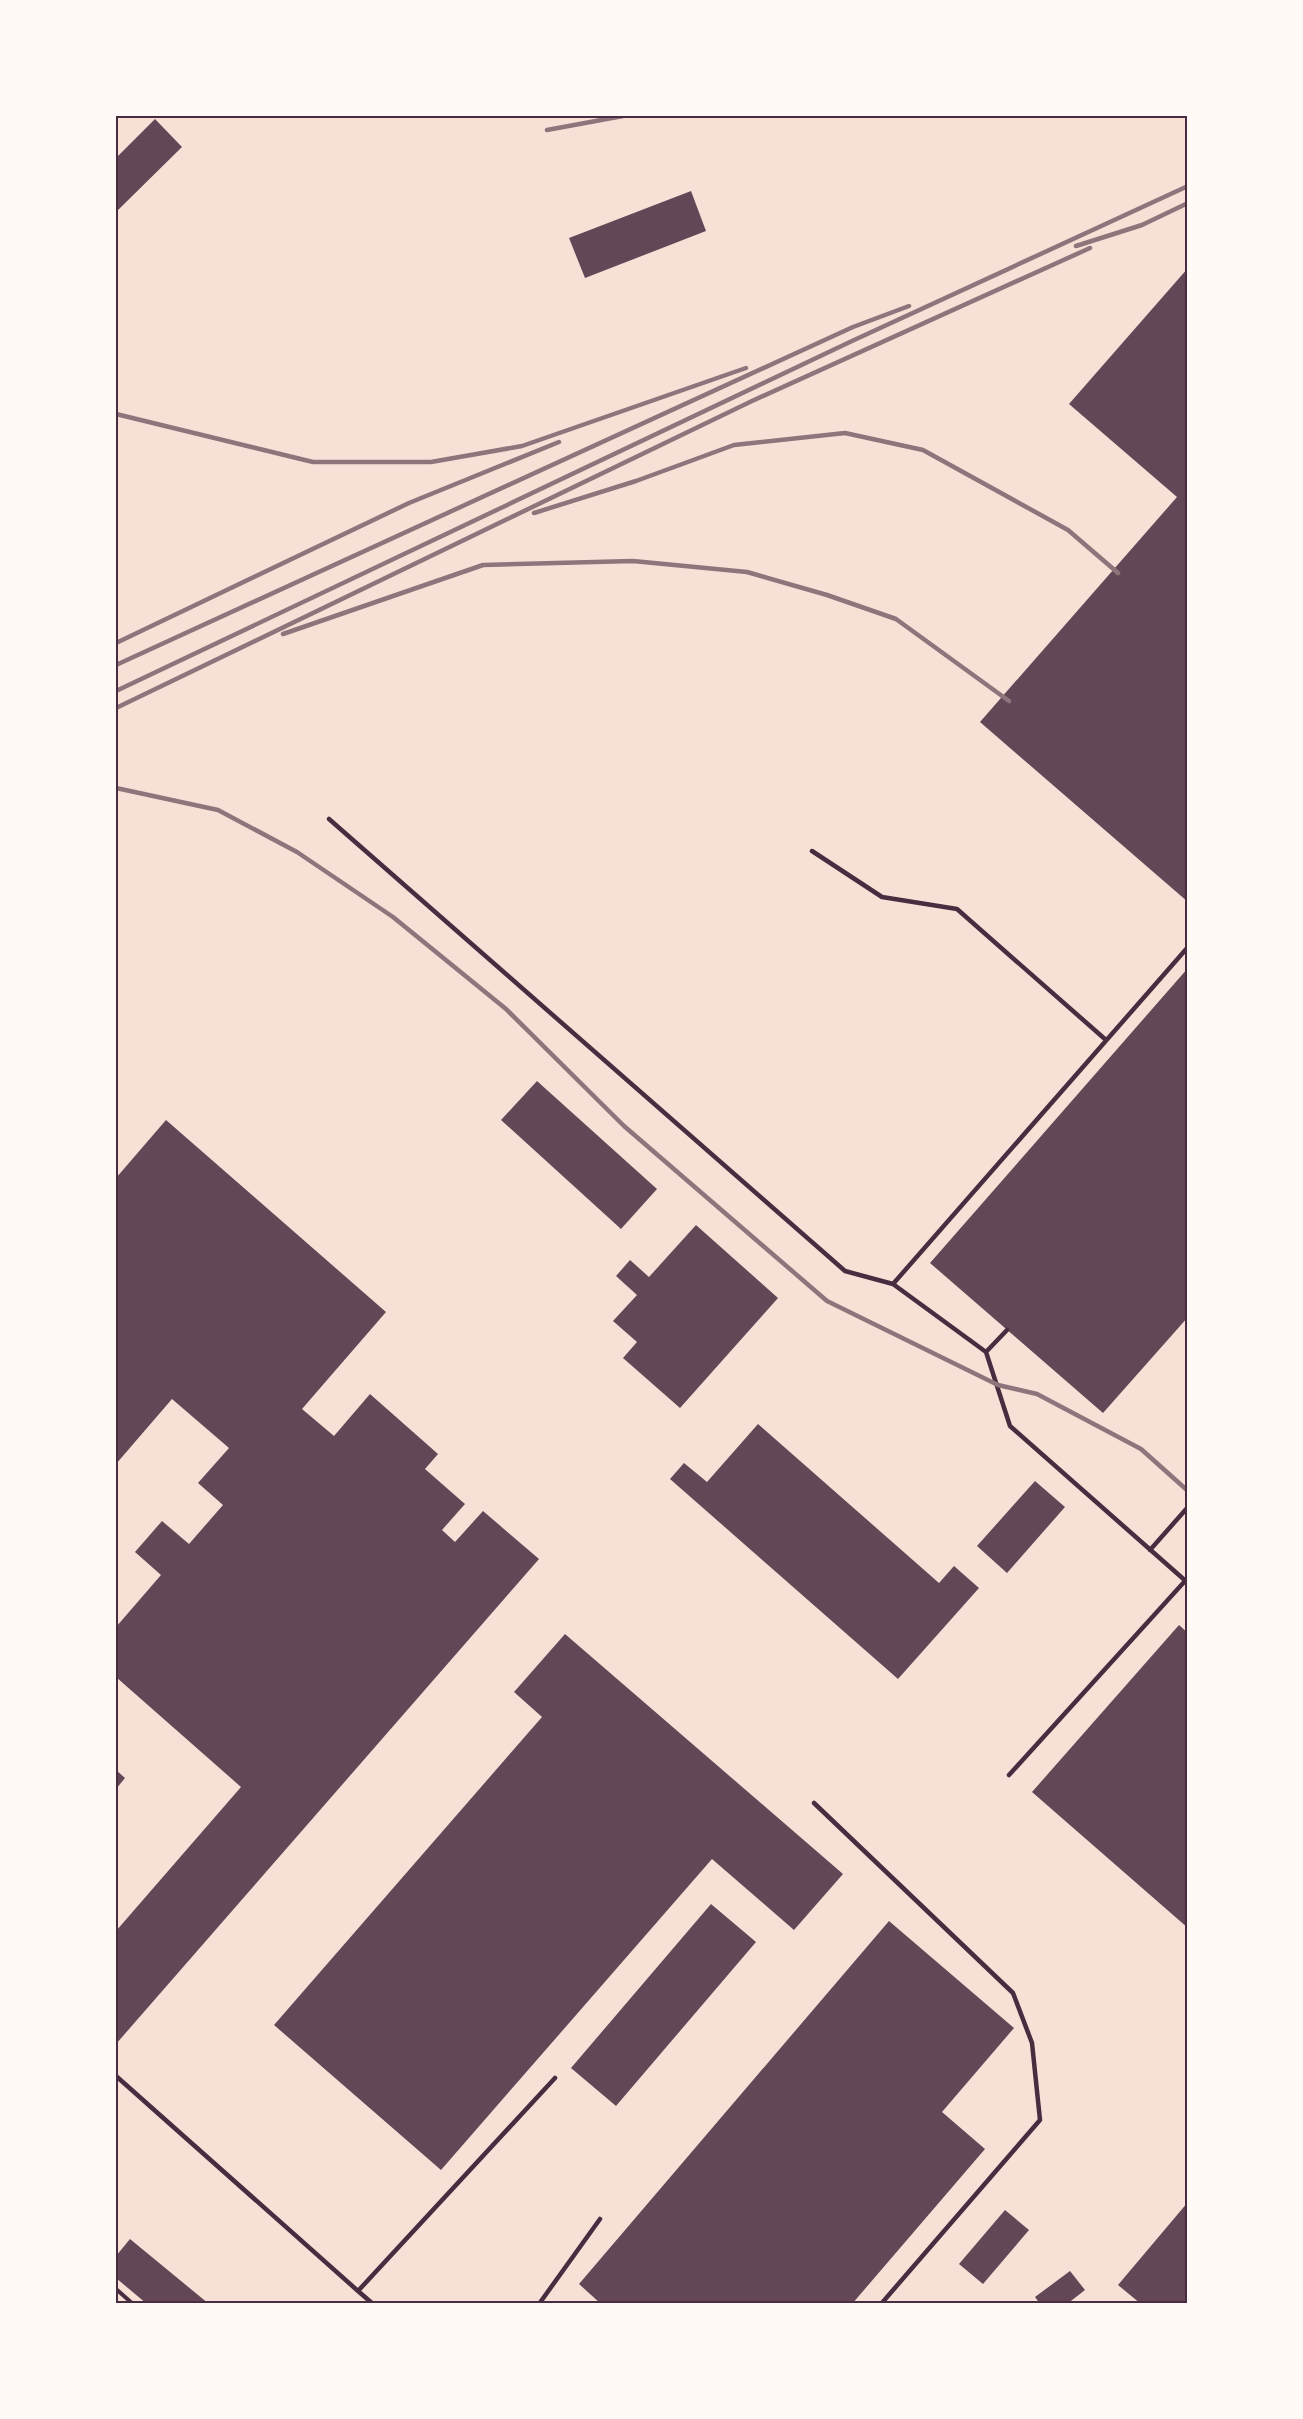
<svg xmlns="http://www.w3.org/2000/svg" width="1303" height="2419" font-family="'Sofia Sans Condensed',sans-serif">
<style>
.building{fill:#644757}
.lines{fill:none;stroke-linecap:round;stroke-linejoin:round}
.path{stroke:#4a2c40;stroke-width:4}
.service{stroke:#4a2c40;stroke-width:4.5}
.rail{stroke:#8f747c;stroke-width:4.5}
.neatline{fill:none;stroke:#4a2c40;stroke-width:2}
</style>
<rect width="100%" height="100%" fill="#f7e1d7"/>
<path class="building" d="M155 119 182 147 116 212V158Z
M691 191 706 231 585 278 569 238Z
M1188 268V902L980 722 1177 497 1069 404Z
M1188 968V1317L1103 1413 930 1263Z
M537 1081 657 1189 621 1229 501 1120Z
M166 1120 386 1312 302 1409 334 1436 370 1394 438 1454 425 1469 465 1504 442 1530 455 1542 483 1511 539 1559 116 2044V1931L241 1787 116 1677V1627L161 1575 135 1552 162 1521 189 1544 223 1505 198 1483 229 1448 172 1399 116 1464V1178Z
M696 1225 778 1298 680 1408 623 1358 637 1342 613 1321 637 1295 616 1276 630 1260 649 1277Z
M758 1424 939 1583 954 1566 979 1588 898 1679 670 1479 684 1463 707 1482Z
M1035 1481 1065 1507 1007 1573 977 1546Z
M1179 1625 1188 1633V1928L1032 1792Z
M565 1634 843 1874 794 1930 712 1859 441 2170 274 2025 542 1717 514 1692Z
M116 1770 125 1778 116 1789Z
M711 1904 756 1942 616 2106 571 2068Z
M889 1921 1014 2028 942 2112 985 2149 852 2304H601L579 2284Z
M1188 2202V2304H1141L1118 2285Z
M1005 2210 1029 2230 983 2284 959 2264Z
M130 2239 209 2304H147L116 2278V2256Z
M1070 2271 1085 2290 1067 2304H1040L1035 2297Z"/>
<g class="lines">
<path class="path" d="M116 2289 133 2304"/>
<path class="service" d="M329 819 845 1271 893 1284
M812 851 882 897 957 909 1106 1040
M1188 947 893 1284 986 1352 1010 1426 1188 1583
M986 1352 1007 1330
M1150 1550 1188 1507
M1009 1775 1185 1581
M814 1803 1013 1993 1032 2043 1040 2120 881 2304
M116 2076 358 2291
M373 2304 358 2291 555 2078
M539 2304 600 2219"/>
<path class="rail" d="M547 130 623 116
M1076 246 1142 225 1188 203
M116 414 313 462H431L522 446 746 368
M534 513 636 481 734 445 845 433 923 450 1068 530 1118 573
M283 634 483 565 633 561 747 572 827 595 896 619 1009 701
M116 643 409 503 559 442
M116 665 853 327 909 306
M116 691 852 341 1188 186
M116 708 752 401 1090 248
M116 788 218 810 297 852 393 917 506 1009 624 1126 827 1301 998 1385 1037 1394 1141 1449 1188 1491"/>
</g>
<rect width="1303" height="2419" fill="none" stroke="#fffaf5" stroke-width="234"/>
<rect x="117" y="117" width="1069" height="2185" class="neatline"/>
</svg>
